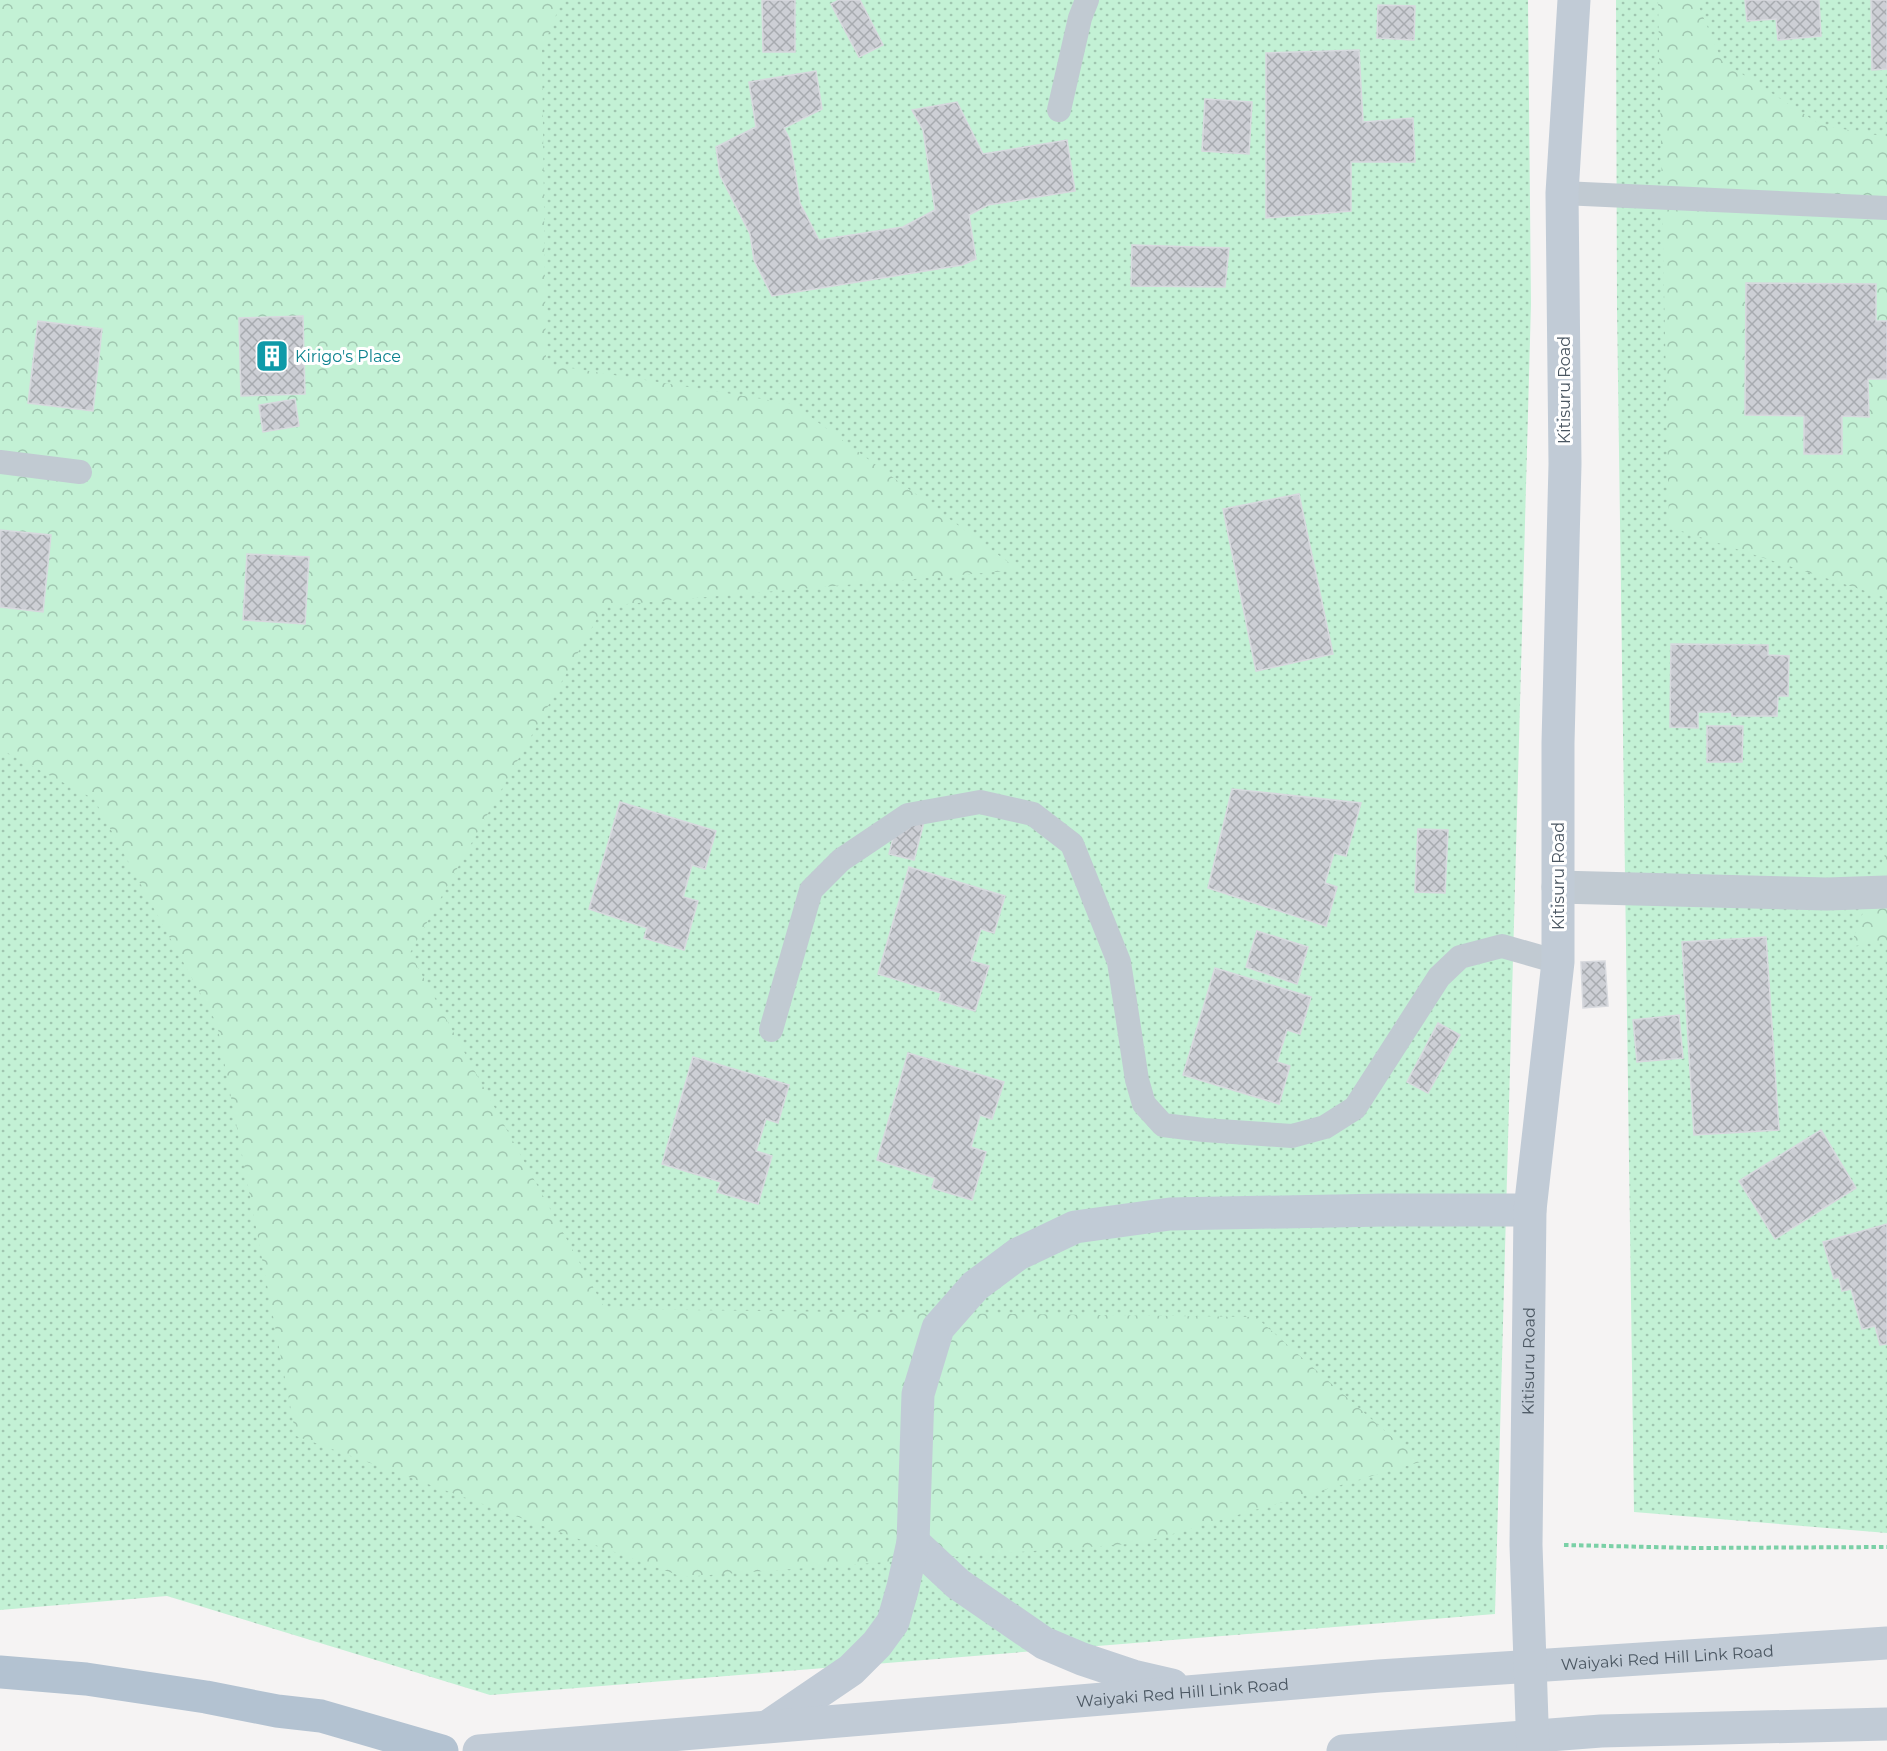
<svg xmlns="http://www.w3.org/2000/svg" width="1887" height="1751" font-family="Montserrat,sans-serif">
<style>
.green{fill:url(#green-dots)}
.forest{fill:url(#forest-crowns)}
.building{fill:url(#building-cross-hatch);stroke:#d7d9de;stroke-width:1.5}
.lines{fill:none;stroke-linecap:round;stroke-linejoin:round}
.path{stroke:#7ad0a6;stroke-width:4;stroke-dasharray:4.5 3;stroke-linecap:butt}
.lane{stroke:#c1cad2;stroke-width:24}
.street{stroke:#c1cad2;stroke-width:33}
.secondary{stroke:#c1cbd6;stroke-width:33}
.primary{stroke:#b3c2d1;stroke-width:33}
.labels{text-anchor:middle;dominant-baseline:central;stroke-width:6;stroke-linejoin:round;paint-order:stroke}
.culture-label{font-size:16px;fill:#0d838f;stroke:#fff;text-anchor:start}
.street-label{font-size:16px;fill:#4a5661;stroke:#fff}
</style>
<defs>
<pattern id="green-dots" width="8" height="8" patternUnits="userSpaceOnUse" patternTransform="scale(1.5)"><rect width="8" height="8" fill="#c3f1d5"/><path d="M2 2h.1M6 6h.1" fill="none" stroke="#a0c6b0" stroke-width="1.8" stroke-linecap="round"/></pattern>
<pattern id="forest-crowns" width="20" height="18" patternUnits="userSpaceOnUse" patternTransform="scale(1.5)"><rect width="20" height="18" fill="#c3f1d5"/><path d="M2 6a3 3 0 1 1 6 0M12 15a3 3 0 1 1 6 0" fill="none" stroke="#a0c6b0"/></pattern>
<pattern id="building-cross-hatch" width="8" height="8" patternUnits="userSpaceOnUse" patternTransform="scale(1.5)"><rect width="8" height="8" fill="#cdcfd5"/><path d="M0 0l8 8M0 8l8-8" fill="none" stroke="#a8abb0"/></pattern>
</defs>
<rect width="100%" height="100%" fill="#f5f3f3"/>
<path class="green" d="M0 0H1528L1531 304 1495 1614 490 1695 167 1596 0 1610Z
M1616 0H1887V1533L1634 1512 1617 309Z"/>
<path class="forest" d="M0 0H562L542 50 546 364 793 404 1019 570 604 606 410 953 605 1309 1256 1317 1420 1462 1142 1543 683 1577 296 1436 217 1024 94 799 0 749Z
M1658 0H1696L1722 61 1821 125 1887 137V598L1669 527Z
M1887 849V940L1850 947Z"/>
<path class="building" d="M762 0H795V52H763Z
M839 0H860L883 45 859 57 831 4Z
M1745 0H1819L1821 36 1778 40 1776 19 1747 21Z
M1871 0H1887V69L1872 70Z
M1378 5 1415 6 1414 40 1377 38Z
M1359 50 1363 122 1413 118 1415 162H1351V211L1266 218V53Z
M816 71 822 109 784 128 790 140 800 203 819 240 903 227 935 210 923 130 912 110 957 102 983 154 1067 140 1075 191 988 205 969 215 976 259 962 265 772 296 754 260 750 234 720 175 716 147 756 127 749 82Z
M1205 99 1252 102 1249 154 1202 151Z
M1132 245 1229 248 1225 287 1131 286Z
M1746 283 1876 284V321H1887V379H1868L1869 417 1842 416V454H1804V416L1745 415Z
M303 316 305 394 241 396 239 318Z
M38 321 102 329 93 411 28 403Z
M295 399 299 426 263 432 259 405Z
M1299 494 1333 654 1256 671 1223 509Z
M0 530 51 535 43 612 0 607Z
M247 554 309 557 305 624 243 620Z
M1671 644 1768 645V655L1789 656 1788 696H1778L1777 716H1732V712H1698V728L1670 727Z
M1707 726H1743L1742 762H1707Z
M1232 789 1361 803 1346 856 1334 853 1325 883 1337 887 1326 926 1208 888Z
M620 802 716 831 705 869 692 865 683 897 698 901 684 950 644 938 647 928 589 909Z
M899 815 924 822 914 860 889 854Z
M1418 829 1448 830 1445 893 1415 892Z
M909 867 1005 896 994 933 981 929 971 961 989 966 975 1011 939 1000 941 993 878 974Z
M1257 931 1308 947 1297 984 1246 967Z
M1766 937 1779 1130 1694 1135 1682 942Z
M1605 961 1608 1006 1583 1008 1581 962Z
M1215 968 1311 997 1300 1034 1287 1030 1277 1062 1290 1066 1279 1104 1183 1075Z
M1679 1015 1683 1058 1637 1062 1633 1020Z
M1438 1023 1460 1035 1428 1093 1407 1082Z
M908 1053 1004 1082 992 1119 980 1115 971 1147 986 1152 972 1200 932 1188 935 1178 877 1160Z
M693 1057 789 1085 778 1123 766 1119 756 1151 772 1156 758 1204 717 1192 721 1182 662 1164Z
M1821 1130 1856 1188 1775 1239 1739 1181Z
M1887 1224V1344L1880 1345 1875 1326 1862 1329 1851 1289 1842 1291 1839 1277 1834 1279 1823 1242Z"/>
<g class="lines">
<path class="path" d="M1564 1545 1695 1548 1887 1547"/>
<path class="lane" d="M1059 110 1080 18 1087 0
M1562 193 1887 208
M0 462 80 472
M771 1030 811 890 841 860 908 815 980 802 1033 814 1072 844 1119 962 1137 1080 1144 1104 1163 1125 1204 1130 1292 1136 1325 1127 1355 1108 1439 977 1460 957 1502 946 1558 962"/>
<path class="street" d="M1558 887 1827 894 1887 892"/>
<g class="secondary">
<path d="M913 1542 958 1584 1044 1643 1082 1659 1133 1676 1172 1685"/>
<path d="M770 1725 851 1670 877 1644 893 1622 903 1587 913 1542 918 1394 938 1328 975 1286 1018 1254 1075 1227 1170 1214 1385 1210H1530"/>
<path id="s1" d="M479 1751 1379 1676 1887 1643"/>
<path d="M1343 1751 1601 1731 1887 1724"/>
<path id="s2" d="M1533 1751 1526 1545 1530 1210 1558 962V743L1565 464 1562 193 1574 0"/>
</g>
<path class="primary" d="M0 1672 86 1679 206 1697 277 1711 321 1716 442 1751"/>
</g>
<defs>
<g id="building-square" transform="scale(1.725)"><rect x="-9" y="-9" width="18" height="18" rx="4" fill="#0f9aa8" stroke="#fff"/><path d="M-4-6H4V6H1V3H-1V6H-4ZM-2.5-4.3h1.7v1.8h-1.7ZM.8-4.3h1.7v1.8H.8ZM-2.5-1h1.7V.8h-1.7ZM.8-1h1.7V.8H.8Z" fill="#fff"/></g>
</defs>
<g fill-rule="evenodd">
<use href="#building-square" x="272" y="356"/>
</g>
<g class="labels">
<g class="culture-label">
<text x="295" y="356">Kirigo's Place</text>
</g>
<g class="street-label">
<text transform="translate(1564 390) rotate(-90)">Kitisuru Road</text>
<text transform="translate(1558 876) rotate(-90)">Kitisuru Road</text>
<text stroke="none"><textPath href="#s2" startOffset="390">Kitisuru Road</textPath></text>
<text stroke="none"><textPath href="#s1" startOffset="1192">Waiyaki Red Hill Link Road</textPath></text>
<text stroke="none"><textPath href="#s1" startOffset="706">Waiyaki Red Hill Link Road</textPath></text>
</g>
</g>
</svg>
